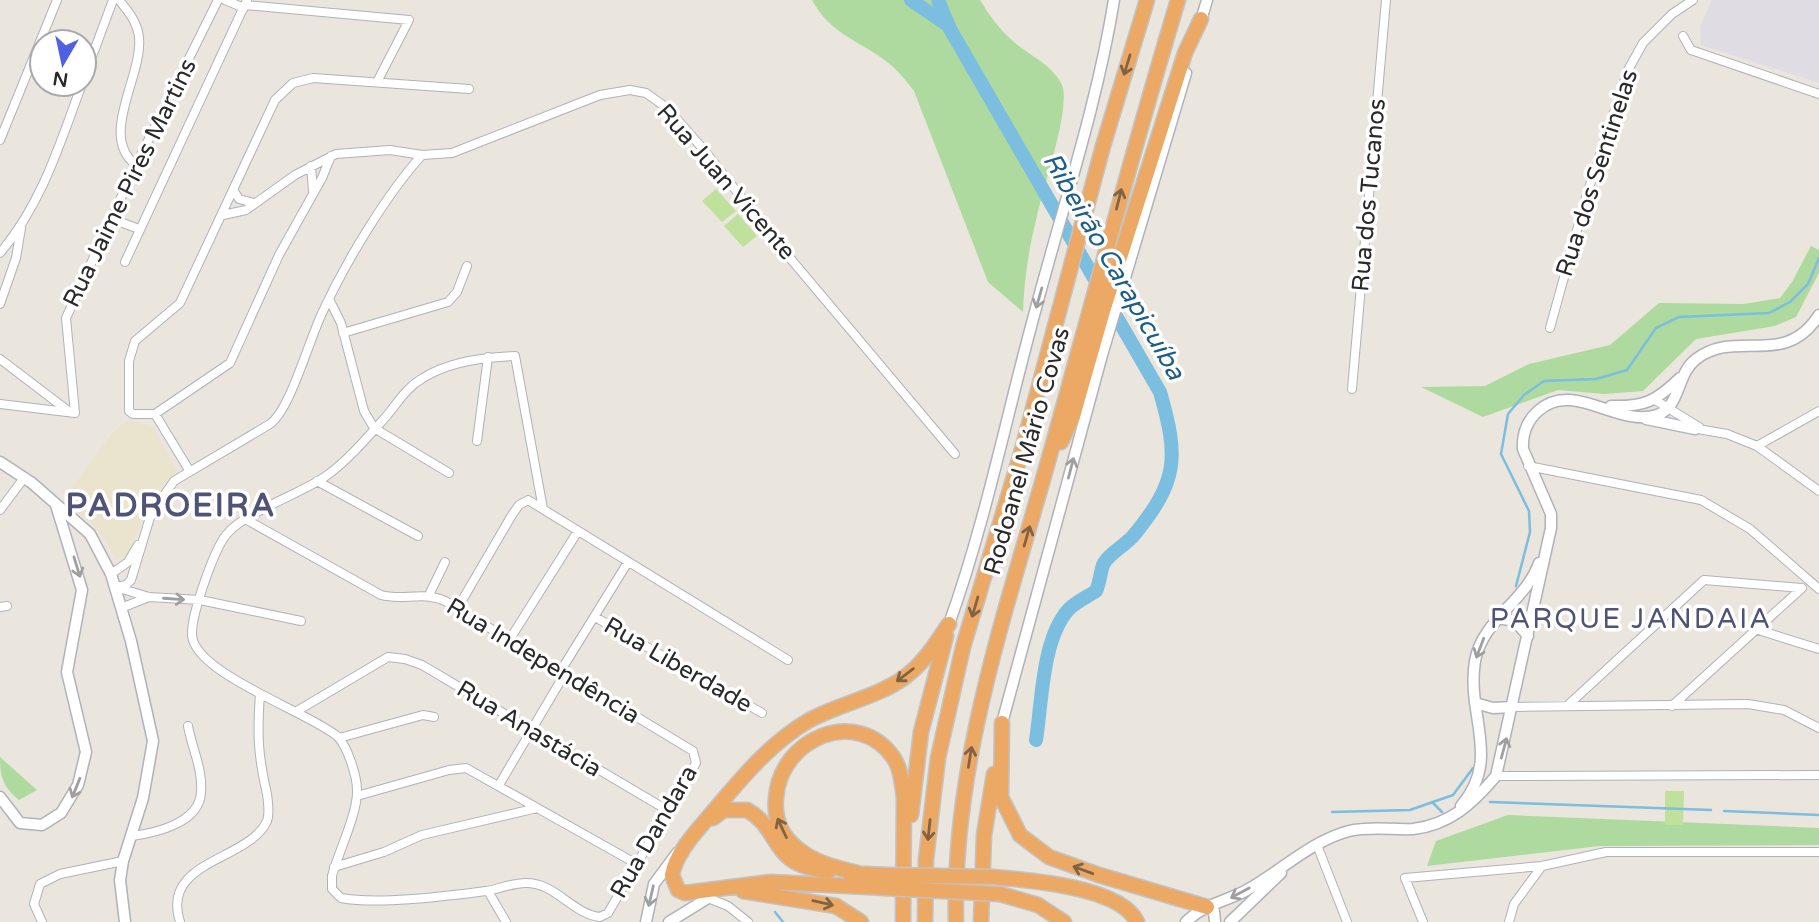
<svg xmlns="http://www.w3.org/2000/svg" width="1819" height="922" font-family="'Varela Round',sans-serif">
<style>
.industrial{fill:#dfdde3}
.education{fill:#eae3ce}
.green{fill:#afda9f}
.pitch{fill:#bfe19c}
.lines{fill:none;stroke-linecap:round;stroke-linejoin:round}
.stream{stroke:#7bbee0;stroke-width:2.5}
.river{stroke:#7bbee0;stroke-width:14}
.street-casing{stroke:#b0b2bb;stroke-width:10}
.secondary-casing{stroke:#b0b2bb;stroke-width:13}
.highway-casing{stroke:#c3c3c3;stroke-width:17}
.street{stroke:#fff;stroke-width:8}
.secondary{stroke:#fff;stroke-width:10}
.highway{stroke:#eca966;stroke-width:14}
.highway-bridge-casing{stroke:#c3c3c3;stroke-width:17;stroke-linecap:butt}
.highway-bridge{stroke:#eca966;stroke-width:14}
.oneway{stroke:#816344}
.oneway2{stroke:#9f9f9f}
.labels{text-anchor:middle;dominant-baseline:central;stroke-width:7;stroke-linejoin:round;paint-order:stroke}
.street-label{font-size:24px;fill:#292929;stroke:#fff}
.water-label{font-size:26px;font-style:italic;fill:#1c5d8a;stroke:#fff}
.quarter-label{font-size:28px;letter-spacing:2px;fill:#4f5375;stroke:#fff}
.district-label{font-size:32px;font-weight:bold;letter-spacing:2px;fill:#4f5375;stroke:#fff}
</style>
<rect width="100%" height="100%" fill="#eae5dd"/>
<path class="industrial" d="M1712 0H1819V83L1701 45 1700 27Z"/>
<path class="education" d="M129 419 153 427 177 472 164 484 141 521 128 556 116 559 97 527 63 501 112 433Z"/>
<path class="green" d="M812 0H980C989 15 1000 30 1014 42 1029 55 1053 65 1062 85 1071 108 1043 188 1037 216 1029 248 1024 279 1023 312L988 282 914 91C907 82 900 73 892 66 863 41 832 37 812 0Z
M1811 246 1819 250V273L1796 317 1775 326 1696 339 1643 391 1604 394 1558 390 1483 417 1421 387 1485 386 1529 364 1610 345 1659 303 1744 304 1780 298 1792 282Z
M0 757 37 790 19 800C3 786 0 778 0 757Z
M1508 815 1819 828V845L1600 846 1427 866 1436 841Z"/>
<path class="pitch" d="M716 189 736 211 722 222 702 201Z
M738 214 757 236 743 247 724 226Z
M1665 791H1684L1683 825H1665Z"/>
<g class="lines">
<path class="stream" d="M1516 586 1530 532 1529 511 1501 454 1508 414 1524 395 1544 381 1596 379 1627 370 1656 328 1679 317 1769 313 1790 302 1808 284 1819 258
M1432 802 1442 812
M1490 802 1711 810
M1724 811 1819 815
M1332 812 1410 810 1453 795 1473 768
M775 912 783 922"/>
<path class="river" d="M911 0 949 26
M938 0 950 29 1160 392C1179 458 1178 481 1134 535 1126 545 1108 554 1103 565 1100 574 1100 582 1096 591 1087 597 1077 601 1069 609 1042 638 1042 702 1036 740"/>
<g class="street-casing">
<path id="street" d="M119 0C128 11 138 23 139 38 143 76 98 136 136 165
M225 0 244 8
M245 5 409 20 377 82
M1683 36 1691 50 1819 94
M84 78 113 0
M0 140 57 0
M331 156 322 178 279 255 230 363 155 414H133L129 411V361L135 341 180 303 275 100 293 83 313 78 469 89
M311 166 313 191
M234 191 239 199 254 203
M223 215 246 210 295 175 336 154 390 150 422 155 452 153 600 95 630 90 646 93 667 108 704 150 779 245 955 454
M112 219 139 229
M0 253C42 204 60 143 82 84
M125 262 247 0
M329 299 341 323 364 411 374 428 449 473
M0 304 16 258 21 228
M1550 328 1587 194 1628 70 1643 43 1672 14 1693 0
M343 333 448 302 457 292 467 266
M0 359 67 410
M1352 389 1386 0
M1655 400 1699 427
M0 404 75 413 66 318 136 165 218 0
M155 414 189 470
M1692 428 1727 434 1757 446 1819 491
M477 441 488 357
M1757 446 1819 411
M1528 466 1701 500 1750 529 1819 589
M317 481 418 536
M0 510 24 478
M247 520 381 595C402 601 424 591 445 601L693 751 696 763 608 913 600 917C573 914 556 884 528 883 514 882 500 889 486 891 446 896 379 905 341 898L332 889V876C338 853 358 813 357 790 357 776 347 745 337 736 308 712 194 673 192 635 191 615 214 550 226 535 244 512 301 494 326 476 347 461 366 439 383 420 396 406 405 388 423 378 448 362 485 357 515 356L543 509
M111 574 128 562 138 545
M116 587 126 585 131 580 151 514 174 481 270 424C291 409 310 336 324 309 347 260 386 195 422 155
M119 588 149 597 200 600 301 621
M429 595 445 562
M0 607 7 606
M121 608 149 597
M457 609 512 515 519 505 528 500 788 660
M595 617 762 713
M1755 629 1819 649
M508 642 578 531
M560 672 628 562
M1567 706 1704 580 1801 588
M1672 706 1802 588
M1512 707 1748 704 1784 710 1819 728
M297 711 388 657 405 659 422 665 667 810
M339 738 423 715 434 717
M1496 776 1819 775
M499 785 564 675
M357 796 449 770 466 768 635 863
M132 836C155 833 200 823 201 792 203 770 192 748 188 726
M1317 845 1347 922
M334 867 384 852 422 835 537 808
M488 891 506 922
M708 898 728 906 748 922
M42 922 34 904 40 884 60 874 123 861
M180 922C160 860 249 861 267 821 270 813 268 802 267 794 258 755 257 735 260 694
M1423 922 1405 878 1542 866 1606 852H1819
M1509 922 1514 904 1542 866"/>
</g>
<g class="secondary-casing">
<path id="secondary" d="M1200 24 1207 0
M1611 406C1645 407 1656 401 1680 378
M1646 419 1695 429
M0 462 32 483 90 534 111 574 131 641 153 741 143 798 123 861 120 880 125 922
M1498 618 1515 621 1528 636
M949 624C986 521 1007 413 1036 308 1063 206 1097 105 1114 0
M1475 703 1493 708 1512 707
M1002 723 1102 355 1186 73
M0 797 20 823 42 825 61 813 78 785 86 752 67 672 82 590 56 505
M1461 806C1502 758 1466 716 1475 661 1482 620 1526 601 1539 563
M1207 907 1214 911 1215 922
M646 922 654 884 677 853
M669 922 708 898
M1186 922C1202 905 1227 901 1247 890 1281 871 1311 841 1349 831 1370 826 1392 830 1413 829 1450 825 1473 803 1496 776L1551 528V514L1523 449C1522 433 1527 421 1538 411 1573 379 1618 428 1657 415 1680 408 1677 374 1695 360 1736 327 1784 370 1819 315
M1230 922 1281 873"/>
</g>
<g class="highway-casing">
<path id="highway" d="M1061 442 1073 416 1103 311 1185 53 1201 19
M1002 723 1001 797 1020 835 1049 857 1099 875 1207 907
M911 815 921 732 946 636
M713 818 724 810H747C783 830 768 866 829 871
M849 873 886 875
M858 873C837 868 815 863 798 849 781 836 774 818 776 798 780 738 857 706 893 757 901 768 902 784 904 798L903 922
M993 877C1029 880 1121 887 1137 922
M885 888 771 882 685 893 678 890 672 875C676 852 697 831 712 813 740 780 770 743 808 721 838 704 876 698 905 677 924 663 936 643 949 624
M743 891 836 906 861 922
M1000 894 1038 905 1064 922
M925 922 926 859 938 758 963 647 1022 450 1103 146 1147 0
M956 922C952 762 1007 609 1049 458 1092 305 1132 152 1178 0
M981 922 984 835 994 774"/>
</g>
<use href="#street" class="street"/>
<use href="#secondary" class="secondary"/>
<use href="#highway" class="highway"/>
<g class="highway-bridge-casing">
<path id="highway-bridge" d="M886 875 993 877
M885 888 1000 894"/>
</g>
<use href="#highway-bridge" class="highway-bridge"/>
</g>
<defs><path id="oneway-shaft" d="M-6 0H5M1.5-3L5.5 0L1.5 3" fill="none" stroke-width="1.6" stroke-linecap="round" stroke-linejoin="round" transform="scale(1.75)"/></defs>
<g class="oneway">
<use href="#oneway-shaft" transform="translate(1127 65) rotate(107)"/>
<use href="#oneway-shaft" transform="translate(1119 199) rotate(-76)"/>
<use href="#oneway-shaft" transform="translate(1027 536) rotate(-74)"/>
<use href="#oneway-shaft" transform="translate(975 607) rotate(106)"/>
<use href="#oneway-shaft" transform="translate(905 675) rotate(143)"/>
<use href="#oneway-shaft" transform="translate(970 757) rotate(-81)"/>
<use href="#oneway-shaft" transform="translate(782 828) rotate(-115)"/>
<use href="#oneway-shaft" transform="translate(929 830) rotate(96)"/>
<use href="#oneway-shaft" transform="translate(1083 870) rotate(-160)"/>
<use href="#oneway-shaft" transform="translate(823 903) rotate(13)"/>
</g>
<g class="oneway2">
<use href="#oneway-shaft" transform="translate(1039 298) rotate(106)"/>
<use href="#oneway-shaft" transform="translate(1071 468) rotate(-75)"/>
<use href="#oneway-shaft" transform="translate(77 567) rotate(73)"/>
<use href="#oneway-shaft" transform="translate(174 599) rotate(4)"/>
<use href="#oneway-shaft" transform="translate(1480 648) rotate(111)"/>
<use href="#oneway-shaft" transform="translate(1504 748) rotate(-75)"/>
<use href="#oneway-shaft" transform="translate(76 788) rotate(112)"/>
<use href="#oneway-shaft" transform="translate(1240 893) rotate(152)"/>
<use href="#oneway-shaft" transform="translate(651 896) rotate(103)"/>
</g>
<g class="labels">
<g class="street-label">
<text transform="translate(1597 173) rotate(-72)">Rua dos Sentinelas</text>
<text transform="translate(726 182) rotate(49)">Rua Juan Vicente</text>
<text transform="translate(130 183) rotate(-64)">Rua Jaime Pires Martins</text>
<text transform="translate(1369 195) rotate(-85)">Rua dos Tucanos</text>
<text transform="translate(1027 451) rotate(-74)">Rodoanel Mário Covas</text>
<text transform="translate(543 661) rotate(31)">Rua Independência</text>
<text transform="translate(678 665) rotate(30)">Rua Liberdade</text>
<text transform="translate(529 729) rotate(31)">Rua Anastácia</text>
<text transform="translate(654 832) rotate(-60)">Rua Dandara</text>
</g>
<g class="water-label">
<text transform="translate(1114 266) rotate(60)">Ribeirão Carapicuíba</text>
</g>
<g class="quarter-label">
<text x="1631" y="619">PARQUE JANDAIA</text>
</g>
<g class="district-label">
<text x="171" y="506">PADROEIRA</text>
</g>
</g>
<g transform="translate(63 63) rotate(189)"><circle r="33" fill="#ffffff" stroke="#a9a9a9" stroke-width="2"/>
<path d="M0-5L12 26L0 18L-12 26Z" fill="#4f60e5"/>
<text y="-10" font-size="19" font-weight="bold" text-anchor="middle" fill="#292929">N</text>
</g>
</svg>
